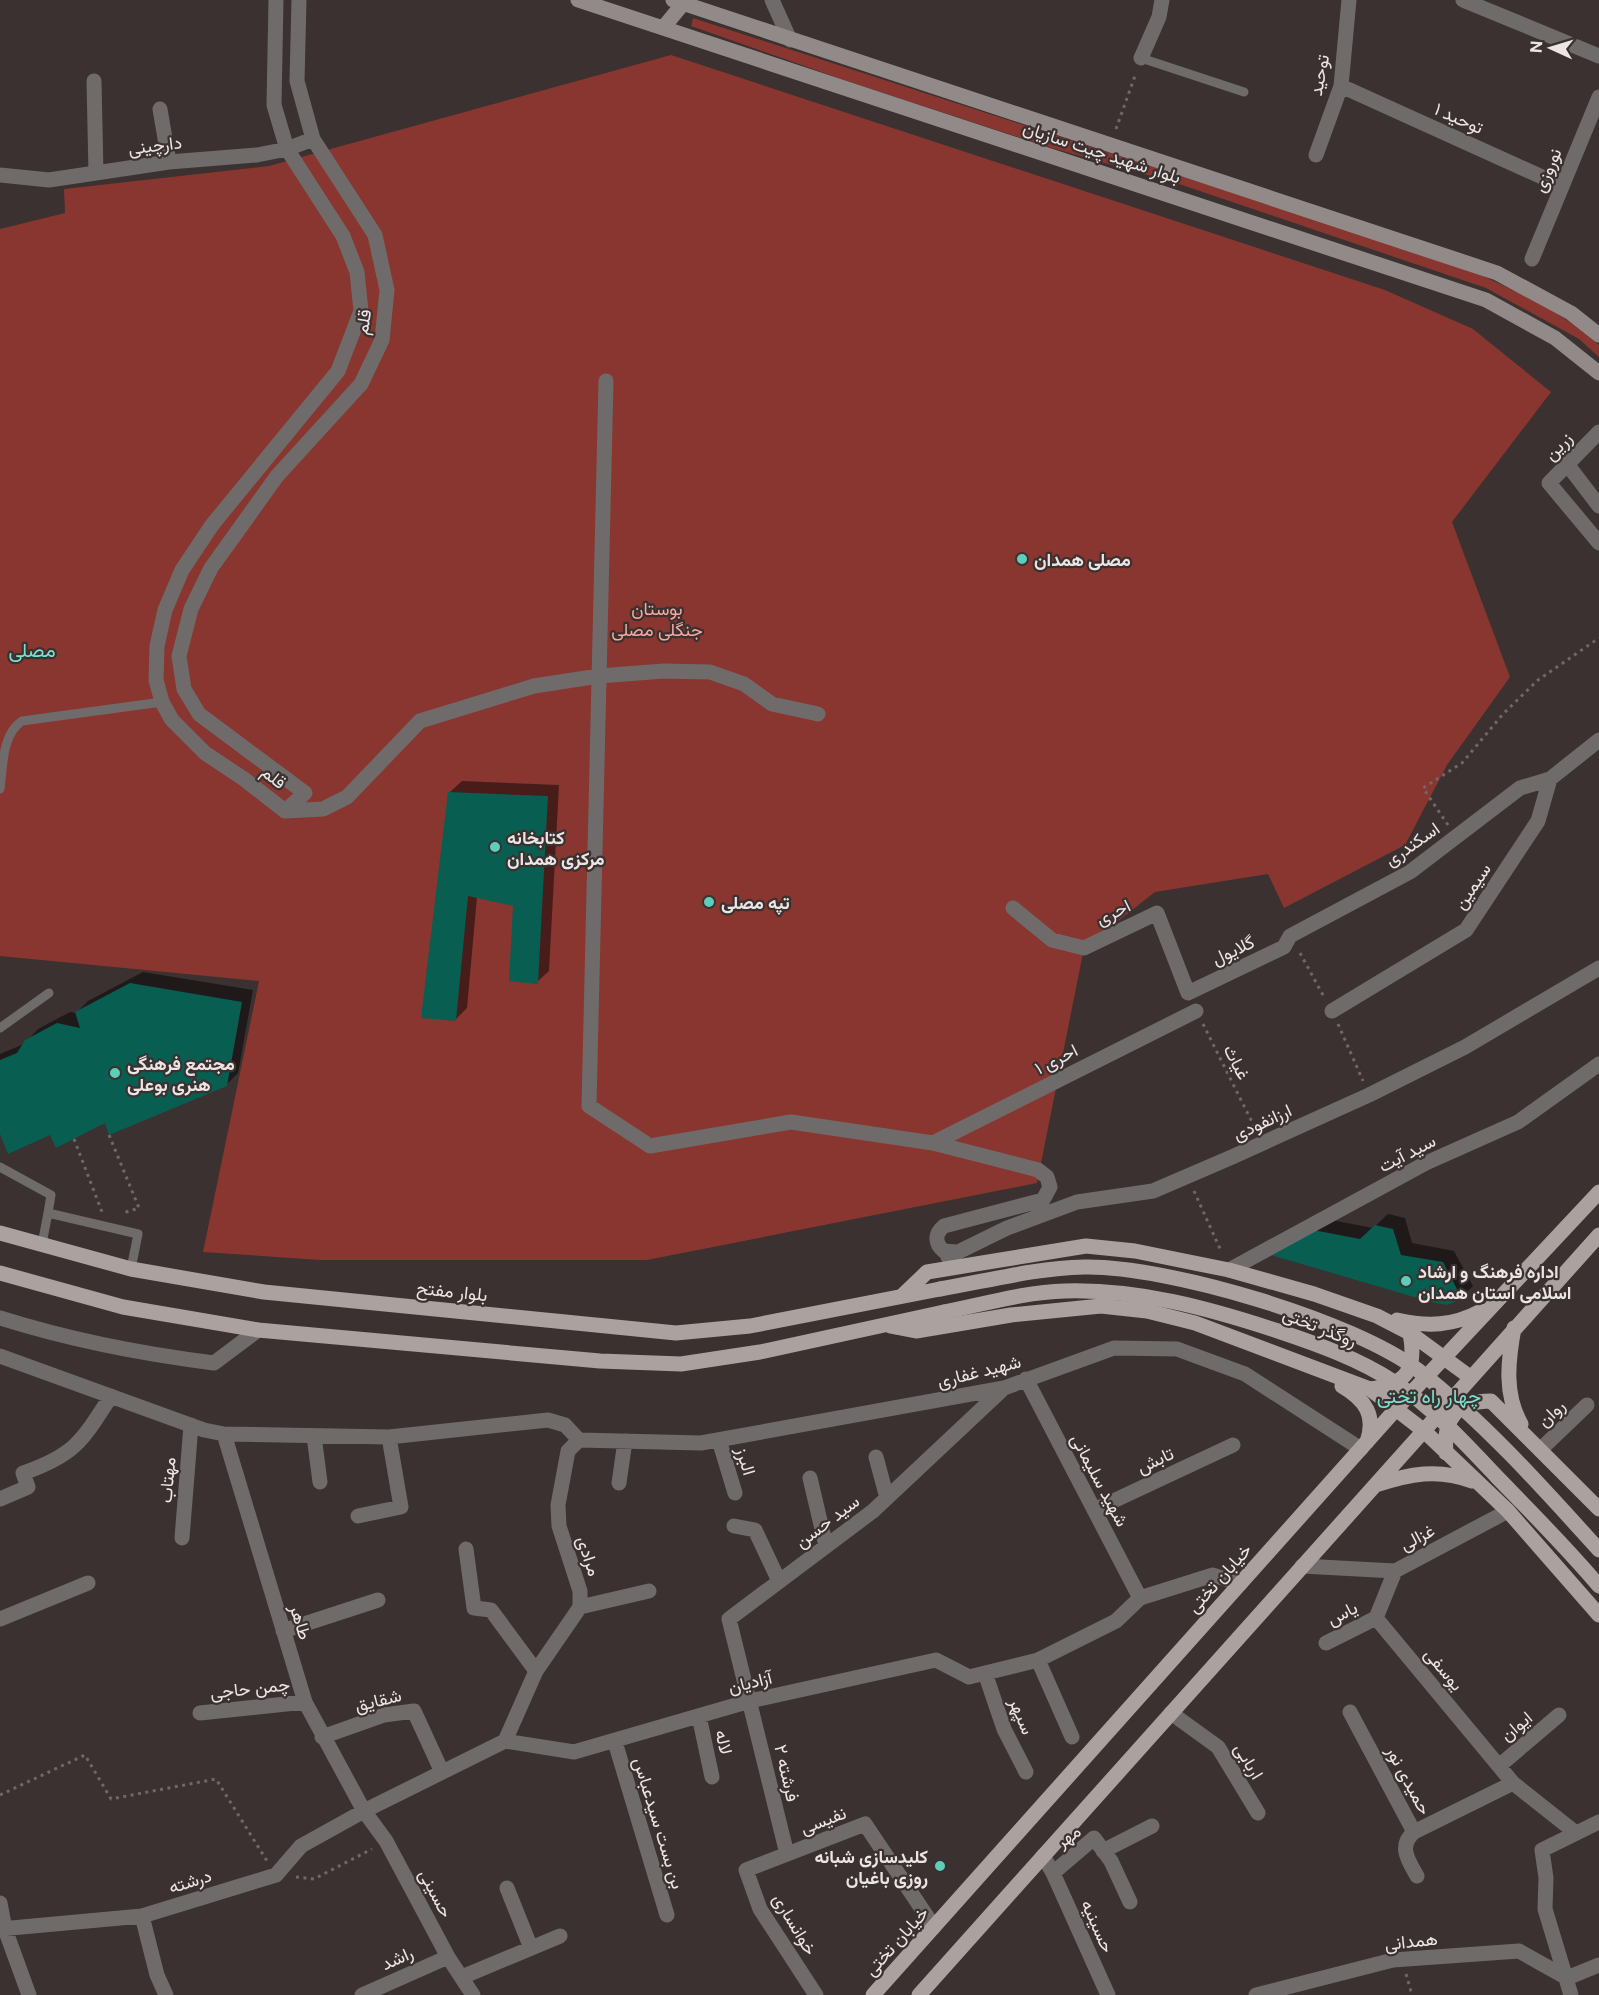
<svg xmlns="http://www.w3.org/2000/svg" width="1599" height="1995" font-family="'Public Sans',Vazirmatn,sans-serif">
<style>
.green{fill:#88362f}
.shadow{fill:#0007}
.building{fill:#095e52}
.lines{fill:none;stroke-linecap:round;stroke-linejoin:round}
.path{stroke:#706867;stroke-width:3;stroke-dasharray:3 4.5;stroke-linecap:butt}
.service{stroke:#706b6b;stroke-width:9}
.minor{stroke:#706b6b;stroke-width:15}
.tertiary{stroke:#706b6b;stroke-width:15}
.secondary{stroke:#928a89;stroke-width:15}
.primary{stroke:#aba2a0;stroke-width:15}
.primary-bridge{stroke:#aba2a0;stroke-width:15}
.poi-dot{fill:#5cceba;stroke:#3a3130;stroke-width:2}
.labels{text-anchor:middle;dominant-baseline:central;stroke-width:4.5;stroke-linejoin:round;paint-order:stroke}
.street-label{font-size:18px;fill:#ebe5e4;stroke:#3a3130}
.poi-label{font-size:18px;font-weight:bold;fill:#ebe5e4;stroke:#3a3130;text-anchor:start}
.park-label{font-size:18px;fill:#f6a99f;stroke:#3a3130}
.neighbourhood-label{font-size:20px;fill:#7be0cd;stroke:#3a3130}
</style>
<rect width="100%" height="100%" fill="#3a3130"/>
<path class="green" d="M693 18 1468 269C1513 290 1562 311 1599 345V357L1579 339 1486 288 1182 185 1052 148 841 79 691 26Z
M671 55 1385 290 1473 329 1551 392 1452 522 1510 677 1447 765 1405 845 1284 908 1268 874 1155 892 1084 948 1037 1183 647 1260H320L203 1252 259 981 0 956V229L65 213 64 189 269 166Z"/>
<path class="shadow" d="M462 781 559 785 549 971 537 982 515 905 477 897 467 1008 455 1020 450 792Z
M143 972 253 990 238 1073 226 1085 105 1121 51 1133 0 1130V1054L24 1044 38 1029 70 1012 76 1013 88 1001Z
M1388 1214 1405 1218 1412 1243 1454 1251 1473 1286 1461 1298 1273 1254 1326 1219 1373 1228Z"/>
<path class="building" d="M448 792 548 796 538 984 509 981 513 906 468 896 456 1021 421 1018Z
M130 983 242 1002 227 1086 109 1135 105 1123 56 1148 50 1135 8 1154 0 1134V1060L17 1053 25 1040 57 1023 80 1028 75 1012Z
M1375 1225 1393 1229 1401 1255 1443 1262 1462 1299 1447 1305 1431 1302 1271 1255 1313 1230 1360 1239Z"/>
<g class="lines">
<path class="path" d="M1116 129 1136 73
M1448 825 1423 788 1462 763 1503 714 1538 680 1599 638
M1300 953 1324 997
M1203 1024 1255 1128
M1338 1024 1363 1081
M109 1135 139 1208 123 1213
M74 1139 102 1212
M1194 1191 1221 1251
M0 1795 85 1755 111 1799 216 1779 267 1861
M296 1877 314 1879 372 1849
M1406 1974 1412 1995"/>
<path class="service" d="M1141 58 1244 92
M0 789C3 766 2 734 22 721L162 702
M0 1028 49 993
M0 1167 51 1195 48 1213 138 1234 131 1269
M42 1244 48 1213"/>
<path class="minor" d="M276 0 274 105 287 149 343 236 357 272 361 311 338 371 212 525 182 570 165 610 157 646 156 680 162 702 172 720 205 753 244 779 285 811
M1463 0 1599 56
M1141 58 1159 17 1162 0
M94 81 96 173
M1341 86 1562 186
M160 109 169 162
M1316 155 1341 86 1349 0
M0 175 49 180 169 162 257 155 287 149 313 139
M1532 259 1599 97
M606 381 589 1106 650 1146 791 1122 933 1143 1038 1170 1047 1177 1050 1187 1043 1200 944 1226C934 1234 935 1244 944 1251L956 1252
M1599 432 1549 483 1599 543
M1567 464 1599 506
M285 811 305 793 199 714 184 689 179 656 191 609 211 568 277 476 361 384 382 340 387 290 375 235 313 139 297 81 299 0
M285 811 323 809 347 797 420 721 534 686 599 676 664 671 710 672 744 684 772 704 818 714
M1013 908 1052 940 1084 948 1157 913 1188 993 1284 947 1290 936 1410 872 1520 788 1550 779
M1332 1011 1466 930 1538 821 1550 779 1599 740
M933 1143 1196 1011
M948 1257 1007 1228 1077 1202 1153 1191 1232 1157 1369 1095 1465 1047 1599 968
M1229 1270 1426 1163 1518 1122 1599 1064
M0 1318C70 1340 141 1354 214 1363L258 1330
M0 1356 204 1430 224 1434 389 1437 548 1420 565 1425 579 1440
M1026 1379 1140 1598
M224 1434 305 1702 364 1811 386 1841 448 1957 473 1995
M314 1436 320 1482
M579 1440 701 1443 1004 1388 1114 1348 1177 1349 1245 1374 1361 1449
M719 1440 735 1493
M1541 1449 1587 1405
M876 1457 887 1498
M810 1478 826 1546
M619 1483 625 1441
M0 1499 28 1487 23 1473C75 1455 82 1441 111 1396
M1094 1510 1233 1445
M358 1516 401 1507 389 1437
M734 1526 755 1530 779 1581
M182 1538 191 1425
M466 1549 474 1608 491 1610 536 1671
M1302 1566 1395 1571 1508 1511
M1395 1571 1376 1618 1513 1783 1576 1833
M580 1607 649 1591
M0 1619 88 1583
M283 1631 378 1600
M1326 1643 1376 1618
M1038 1660 1072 1737
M985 1673 1004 1729 1026 1772
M1350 1712 1414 1832 1513 1783
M200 1713 305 1702
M1171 1713 1218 1747 1258 1813
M699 1716 712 1777
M322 1737 384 1715 414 1711 442 1772
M505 1741 536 1671 580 1607V1591L559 1526 558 1505 568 1451 579 1440
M615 1742 667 1915
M1499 1766 1559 1715
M1414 1832C1398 1846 1408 1860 1417 1876
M1103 1851 1152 1826
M787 1854 729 1619 873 1511 1004 1388
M1043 1856 1053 1873 1108 1995
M1053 1873 1094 1838 1111 1861 1130 1902
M507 1888 531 1948
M0 1903 5 1929 29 1995
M142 1916 157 1975 166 1995
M0 1929 142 1916 276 1875 301 1846 364 1811 505 1741 574 1752 750 1701 936 1660 969 1677 1038 1660 1116 1621 1140 1598 1213 1575 1240 1584
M462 1977 560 1936
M1567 1978 1599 1965
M362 1995 448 1957
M816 1995 760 1909 746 1870 865 1824 934 1927
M1256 1995 1393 1960 1519 1951 1567 1978
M1571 1995 1545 1909 1546 1878 1542 1850 1599 1822"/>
<path class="tertiary" d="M772 0 790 40"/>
<path class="secondary" d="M578 0 1486 300 1555 338 1599 373
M673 0 1497 273 1571 313 1599 335
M663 28 686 0"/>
<path class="primary" d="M0 1233 131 1269 264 1292 676 1333 750 1326 940 1289
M0 1273 123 1307 258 1330 600 1361 681 1364 760 1352 944 1312
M902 1296 927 1272 1086 1246 1135 1251 1229 1270 1314 1294 1377 1316 1410 1333 1470 1377
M1397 1320C1428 1327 1453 1326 1481 1311
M890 1326 916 1331 1011 1315 1101 1306 1147 1311 1195 1323 1370 1389 1423 1430 1508 1511 1599 1615
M1514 1328C1508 1361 1504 1394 1521 1424
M1342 1386C1366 1400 1376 1416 1367 1442
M1370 1389C1407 1384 1417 1370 1410 1333
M1446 1453C1443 1418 1457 1401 1491 1401L1599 1509
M1376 1485C1409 1474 1438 1468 1472 1481
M873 1995 1397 1408 1599 1192
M919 1995 1599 1235"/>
<path class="primary-bridge" d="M940 1289C987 1281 1036 1268 1084 1267 1165 1265 1355 1321 1419 1371 1485 1423 1543 1488 1599 1550
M944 1312C984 1304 1025 1292 1065 1291 1139 1289 1208 1308 1278 1331 1317 1344 1359 1359 1394 1382 1432 1407 1465 1443 1497 1477 1532 1513 1567 1548 1599 1586"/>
</g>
<g class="poi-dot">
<circle cx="1022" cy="559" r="6"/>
<circle cx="495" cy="847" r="6"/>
<circle cx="709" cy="902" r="6"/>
<circle cx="115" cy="1073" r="6"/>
<circle cx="1406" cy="1281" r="6"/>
<circle cx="940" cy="1866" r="6"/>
</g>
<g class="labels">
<g class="street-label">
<text transform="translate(1319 75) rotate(-79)">توحید</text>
<text transform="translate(1459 118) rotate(24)">توحید ۱</text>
<text transform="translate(155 145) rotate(-7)">دارچینی</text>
<text transform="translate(1102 152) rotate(18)">بلوار شهید چیت سازیان</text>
<text transform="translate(1547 170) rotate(-67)">نوروزی</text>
<text transform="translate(363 322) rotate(-81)">قلم</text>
<text transform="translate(1558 446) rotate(-46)">زرین</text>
<text transform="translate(274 777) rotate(38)">قلم</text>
<text transform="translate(1412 844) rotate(-35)">اسکندری</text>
<text transform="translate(1472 886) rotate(-56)">سیمین</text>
<text transform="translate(1113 912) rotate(-26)">احری</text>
<text transform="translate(1233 950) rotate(-25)">گلایول</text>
<text transform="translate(1056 1059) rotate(-27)">احری ۱</text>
<text transform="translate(1237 1062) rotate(63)">غیاث</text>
<text transform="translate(1262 1122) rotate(-25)">ارزانفودی</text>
<text transform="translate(1407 1153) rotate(-27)">سید آیت</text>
<text transform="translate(452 1291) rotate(6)">بلوار مفتح</text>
<text transform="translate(1320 1327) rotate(22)">روگذر تختی</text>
<text transform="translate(979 1371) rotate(-14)">شهید غفاری</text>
<text transform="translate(1551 1413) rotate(-44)">روان</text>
<text transform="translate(1155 1460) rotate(-25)">تابش</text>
<text transform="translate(746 1461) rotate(73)">البرز</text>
<text transform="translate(167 1480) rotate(-85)">مهتاب</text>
<text transform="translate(1100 1480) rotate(62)">شهید سلیمانی</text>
<text transform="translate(827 1521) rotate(-37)">سید حسن</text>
<text transform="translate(1417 1537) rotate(-28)">غزالی</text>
<text transform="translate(589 1556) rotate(72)">مرادی</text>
<text transform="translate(1219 1578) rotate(-48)">خیابان تختی</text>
<text transform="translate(1342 1613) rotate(-27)">یاس</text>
<text transform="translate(301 1622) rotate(73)">طاهر</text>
<text transform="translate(1444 1669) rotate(50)">یوسفی</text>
<text transform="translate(750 1682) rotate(-14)">آزادیان</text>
<text transform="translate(250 1688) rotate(-6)">چمن حاجی</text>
<text transform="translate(378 1700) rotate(-14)">شقایق</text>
<text transform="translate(1022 1716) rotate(68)">سپهر</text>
<text transform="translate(1516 1726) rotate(-40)">ایوان</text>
<text transform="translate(724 1742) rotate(77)">لاله</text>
<text transform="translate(1249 1761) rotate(59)">اربابی</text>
<text transform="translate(787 1773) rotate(77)">فرشته ۲</text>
<text transform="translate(1409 1780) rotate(62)">حمیدی نور</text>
<text transform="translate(823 1820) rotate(-21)">نفیسی</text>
<text transform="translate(659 1823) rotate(73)">بن بست سیدعباس</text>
<text transform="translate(1068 1836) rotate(-36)">مهر</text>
<text transform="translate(190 1881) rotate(-17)">درشته</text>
<text transform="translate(436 1893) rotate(62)">حسینی</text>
<text transform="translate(795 1924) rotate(59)">خوانساری</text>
<text transform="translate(1098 1926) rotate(66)">حسینیه</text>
<text transform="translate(896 1941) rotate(-48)">خیابان تختی</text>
<text transform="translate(1411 1941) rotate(-6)">همدانی</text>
<text transform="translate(397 1958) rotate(-24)">راشد</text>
</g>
<g class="poi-label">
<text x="1034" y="559">مصلی همدان</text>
<text x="507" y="837">کتابخانه<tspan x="507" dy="21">مرکزی همدان</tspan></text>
<text x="721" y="902">تپه مصلی</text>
<text x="127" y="1063">مجتمع فرهنگی<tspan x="127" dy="21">هنری بوعلی</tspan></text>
<text x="1418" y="1271">اداره فرهنگ و ارشاد<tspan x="1418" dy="21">اسلامی استان همدان</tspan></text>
<text x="928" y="1856" text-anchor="end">کلیدسازی شبانه<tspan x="928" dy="21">روزی باغیان</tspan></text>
</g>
<g class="park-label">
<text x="657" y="608">بوستان<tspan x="657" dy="21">جنگلی مصلی</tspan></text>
</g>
<g class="neighbourhood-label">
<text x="32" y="650">مصلی</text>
<text x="1429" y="1396">چهار راه تختی</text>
</g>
</g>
<g transform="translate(1551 48) rotate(274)" stroke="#3a3130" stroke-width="4.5" paint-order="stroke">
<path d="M0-4.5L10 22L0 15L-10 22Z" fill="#ebe5e4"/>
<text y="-9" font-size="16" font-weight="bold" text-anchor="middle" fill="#ebe5e4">N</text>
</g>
</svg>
